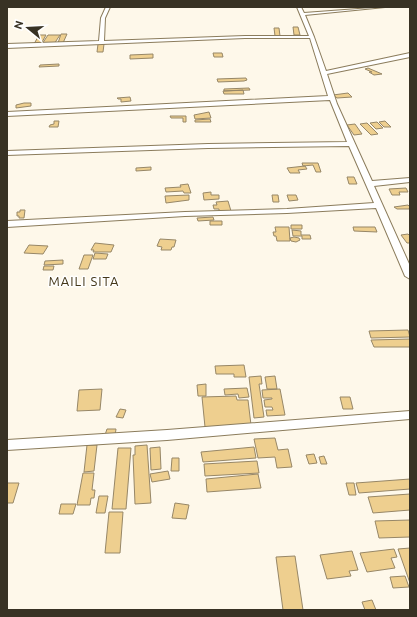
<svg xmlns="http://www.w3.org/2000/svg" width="417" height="617" font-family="Ubuntu,sans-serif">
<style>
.building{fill:#eecf8f;stroke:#978767}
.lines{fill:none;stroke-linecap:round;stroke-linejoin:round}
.street-casing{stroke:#8b7c5c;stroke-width:2}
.street{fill:#fff;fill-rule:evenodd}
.labels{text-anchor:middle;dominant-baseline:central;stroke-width:3;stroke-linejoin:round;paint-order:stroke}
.quarter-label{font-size:13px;letter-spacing:1px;fill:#443719;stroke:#fff}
</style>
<rect width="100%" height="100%" fill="#fef8ea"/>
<path class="building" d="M293 27H298L300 35H294Z
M274 28H279L280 36H275Z
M61 34H67L63 43H58Z
M39 35H46L41 44H34Z
M48 35H60L54 44H42Z
M98 44H104L103 52H97Z
M213 53H222L223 57H214Z
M153 54V58L130 59V55Z
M59 64V66L39 67 40 65Z
M368 68 382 74 374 75 369 72H372L365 69Z
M246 78 247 80 244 81 218 82 217 79Z
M249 88 250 90 224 91V89Z
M243 90 244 94H224L223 91Z
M348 93 352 97 337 98 333 95Z
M130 97 131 101 121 102V99H118L117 98Z
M24 103H31V106L16 108V105Z
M209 112 211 118 195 119 194 115Z
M170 116H186V122H183V118H171Z
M210 119 211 122H195V120Z
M54 121H59L58 127H49L50 125 54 124Z
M385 121 391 127H384L379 122Z
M377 122 383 128 376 129 370 123Z
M367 123 378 134 371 135 360 124Z
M355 124 362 134 354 135 347 125Z
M302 163H318L321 172H316L313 165 303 166Z
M305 166 307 169 298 170 300 173H290L287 168Z
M151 167V170L136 171V168Z
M347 177H354L357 184H349Z
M188 184 191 193H184L183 191 166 192 165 188 181 187 180 185Z
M406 188 408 192H399L400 195H392L389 189Z
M211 192V195H219V199L204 200 203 193Z
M189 195V200L166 203 165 196Z
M272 195H278L279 202H273Z
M287 195H296L298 200 289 201Z
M228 201 231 211H219V209H214L213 205H217L216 202Z
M408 205 410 207 409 209H397L394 207Z
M20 210H25L24 218H19V216H17V212H20Z
M213 217 214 220 198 221 197 218Z
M210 221H222V225H210Z
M291 225H302V229H291Z
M275 227H289L290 241H277L276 236H274L273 232H276Z
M353 227H375L377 232 354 231Z
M292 230 301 231V235H310L311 239H302V236H293Z
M408 234 410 236V243H407L401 235Z
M294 237 299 238 300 240 296 242 291 241 290 238Z
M160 239 176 240 174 247H172L171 250H161L162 247 157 246Z
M95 243 114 245 111 252H93L94 250H91Z
M29 245 48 246 43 254 24 253Z
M95 253 108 254 106 259H93Z
M84 255H93L88 269H79Z
M63 260V264L44 265 45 261Z
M44 266H54L53 270H43Z
M408 330 410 337 371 338 369 331Z
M410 339V347H374L371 340Z
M244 365 246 377H234V374H216L215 366Z
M261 376 262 384H259L264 417 254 418 249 377Z
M275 376 277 389H267L265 377Z
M206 384V396H198L197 385Z
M247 388 249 397 239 398 238 394 225 395 224 389Z
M102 389 100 410 77 411 79 390Z
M280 389 285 415 267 416 266 410H273L272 407H265L264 400 272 399V398H263L262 390Z
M236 396 237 400H248L251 425 205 427 202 397Z
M340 397H350L353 409H343Z
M120 409 126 410 123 418 116 417Z
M107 429H116L115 436 105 435Z
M275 438 278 450 288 449 292 467 277 468 275 457 258 458 254 439Z
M87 445H97L94 471 84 472Z
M147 445 151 503 135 504 133 455H135V446Z
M160 447 161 469 151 470 150 448Z
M254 447 256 458 203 462 201 452Z
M118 448H131L126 509H112Z
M314 454 317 463 309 464 306 455Z
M324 456 327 464H321L319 457Z
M172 458H179V471H171Z
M257 461 259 473 205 476 204 464Z
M168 471 170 479 152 482 150 474Z
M83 473H94L92 490H95L94 498H91L90 505H77Z
M258 474 261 488 207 492 206 479Z
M410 479V489L359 493 356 483Z
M7 483H19L13 503H7Z
M346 483H354L356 495H349Z
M410 494V510L373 513 368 497Z
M99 496H108L105 513H96Z
M175 503 189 505 186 519 172 518Z
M61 504H76L73 514H59Z
M109 512H123L120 553H105Z
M410 520V537L379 538 375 521Z
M410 548V583L398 549Z
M394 549 397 557 391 558 395 568 367 572 360 553Z
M352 551 358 570 349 571 351 576 327 579 320 555Z
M295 556 303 610H283L276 557Z
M405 576 409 587 393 588 390 577Z
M372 600 376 610H365L362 602Z"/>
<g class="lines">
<g class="street-casing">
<path id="street" d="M106 7H110L105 18 104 41 245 36H309L297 7H301L304 13 385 7 305 15 314 37 326 71 410 53V57L327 74 337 104 372 181 410 178V182L374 186 410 266V279L405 276 376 208 287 213 185 216 7 227V221L185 212 287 209 374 203 349 146 208 148 7 155V151L208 144 347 142 330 100 7 116V112L328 96 310 38H245L7 48V44L99 41 101 18Z
M410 411V419L167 440 7 450V440L167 430Z"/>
</g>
<use href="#street" class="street"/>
</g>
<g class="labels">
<g class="quarter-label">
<text x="84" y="281">MAILI SITA</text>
</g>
</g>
<rect width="417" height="617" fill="none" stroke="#383224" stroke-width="16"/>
<g transform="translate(28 28) rotate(288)" stroke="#ffffff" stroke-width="3" paint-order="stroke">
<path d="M0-3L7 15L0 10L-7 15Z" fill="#383224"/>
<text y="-6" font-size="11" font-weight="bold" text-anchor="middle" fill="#383224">N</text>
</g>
</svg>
